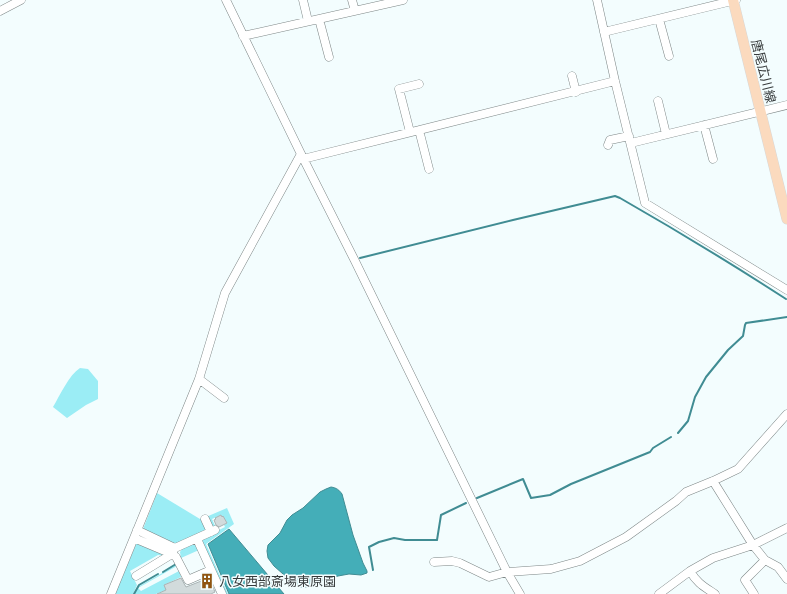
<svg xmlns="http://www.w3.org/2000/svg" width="787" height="594" font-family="Quicksand,'Noto Sans JP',sans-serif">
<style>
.green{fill:#9bedf5}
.water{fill:#44aeb8;stroke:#408c93}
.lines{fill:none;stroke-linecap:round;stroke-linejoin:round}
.stream{stroke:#408c93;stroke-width:2}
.building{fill:#d2dbdc;stroke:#aab3b4}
.minor-casing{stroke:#7d8686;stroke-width:9}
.major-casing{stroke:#d7d8d8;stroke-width:11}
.minor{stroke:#fff;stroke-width:8}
.major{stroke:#fbdabe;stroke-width:10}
.labels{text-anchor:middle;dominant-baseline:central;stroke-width:3;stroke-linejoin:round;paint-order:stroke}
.street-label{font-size:13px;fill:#373b3c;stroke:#f3fdfe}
.poi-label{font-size:13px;fill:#373b3c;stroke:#f3fdfe;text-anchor:start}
</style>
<rect width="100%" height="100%" fill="#f3fdfe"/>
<path class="green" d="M80 368 88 369 98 381V399L86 405 67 418 53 407C60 395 69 375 80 368Z
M157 493 200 519 203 518 209 531 178 545 143 529 154 501Z
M227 508 234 524 206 544 228 594H225L201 539 225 527 224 525 227 523 223 516H222L221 515 212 519 216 528 211 530 206 517Z
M137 542 166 554 165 556 158 555 130 571 137 585 133 594H115Z
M193 544 196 545 199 550 181 558 180 552 182 549Z
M176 565 177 566 138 588 141 591 179 571 181 577 164 585 166 590 156 594H134L138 587Z"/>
<path class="water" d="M331 487C337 488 339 490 342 494L353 535 363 563 367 571V573L361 575 349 574 338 576 324 580 306 587H301L283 574 274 566 268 558 267 551 268 545 280 533 287 520 292 515 303 508 320 492 326 489Z
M229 529 284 594H229L208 544Z"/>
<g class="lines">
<path class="stream" d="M360 258 513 220 615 196 620 198C676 230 732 264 786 299
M678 433 688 421 695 397 706 377 728 350 743 336 745 325 746 323 787 317
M477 498 523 479 531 498 550 495 571 484 650 452 653 448 671 437
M373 570 369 547 379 542 394 538 405 540H437L441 515 466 503
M163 572 176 564
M134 594 139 585 158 574"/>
</g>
<path class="building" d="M221 515 222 517 223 516 227 523 219 527 216 525 214 520 216 519 215 518Z
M181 578 186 587 209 578 215 592 211 594H157L166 590 164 585Z"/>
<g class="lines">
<g class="minor-casing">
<path id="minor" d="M226 0 301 154 355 261 507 572 520 594
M303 0 308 21
M352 0 355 11
M597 0 615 81 645 203 787 290
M0 11 21 0
M319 19 329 57
M659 19 669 56
M604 32 736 0
M243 36 403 0
M572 76 576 92
M658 101 666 134
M704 125 713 159
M419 130 429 169
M410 132 399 89 419 84
M631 143 787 105
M608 145 610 140 629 136
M303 159C407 133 511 108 615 81
M199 379 224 398
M713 481 753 545 765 560 778 567 787 579
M205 519 211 532
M134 538 172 554 175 548 137 530
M197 539 222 594
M175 548 215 530
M434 562 452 561 460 563 489 577 507 572 551 569 580 561 626 537 676 501 686 492 713 481 738 469 787 414
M690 571C697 583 703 586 715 594
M136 576 172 554 176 557 188 580 211 570
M111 594 199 379 225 293 301 154
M659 594 690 571 713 558 753 545 787 528
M754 594 745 580 765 560"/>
</g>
<g class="major-casing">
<path id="major" d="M733 0 787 219"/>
</g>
<use href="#minor" class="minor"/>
<use href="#major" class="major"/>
</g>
<defs>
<g id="building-bare" transform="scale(1.2)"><path d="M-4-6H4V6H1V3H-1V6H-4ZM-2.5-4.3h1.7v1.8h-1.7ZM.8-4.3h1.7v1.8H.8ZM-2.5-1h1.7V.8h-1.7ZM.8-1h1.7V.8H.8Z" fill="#8f5411" stroke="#f3fdfe" stroke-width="2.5" paint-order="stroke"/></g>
</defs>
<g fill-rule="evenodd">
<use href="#building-bare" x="207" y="581"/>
</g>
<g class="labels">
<g class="street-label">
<text transform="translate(764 71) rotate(76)">唐尾広川線</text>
</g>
<g class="poi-label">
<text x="219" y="581">八女西部斎場東原園</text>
</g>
</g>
</svg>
